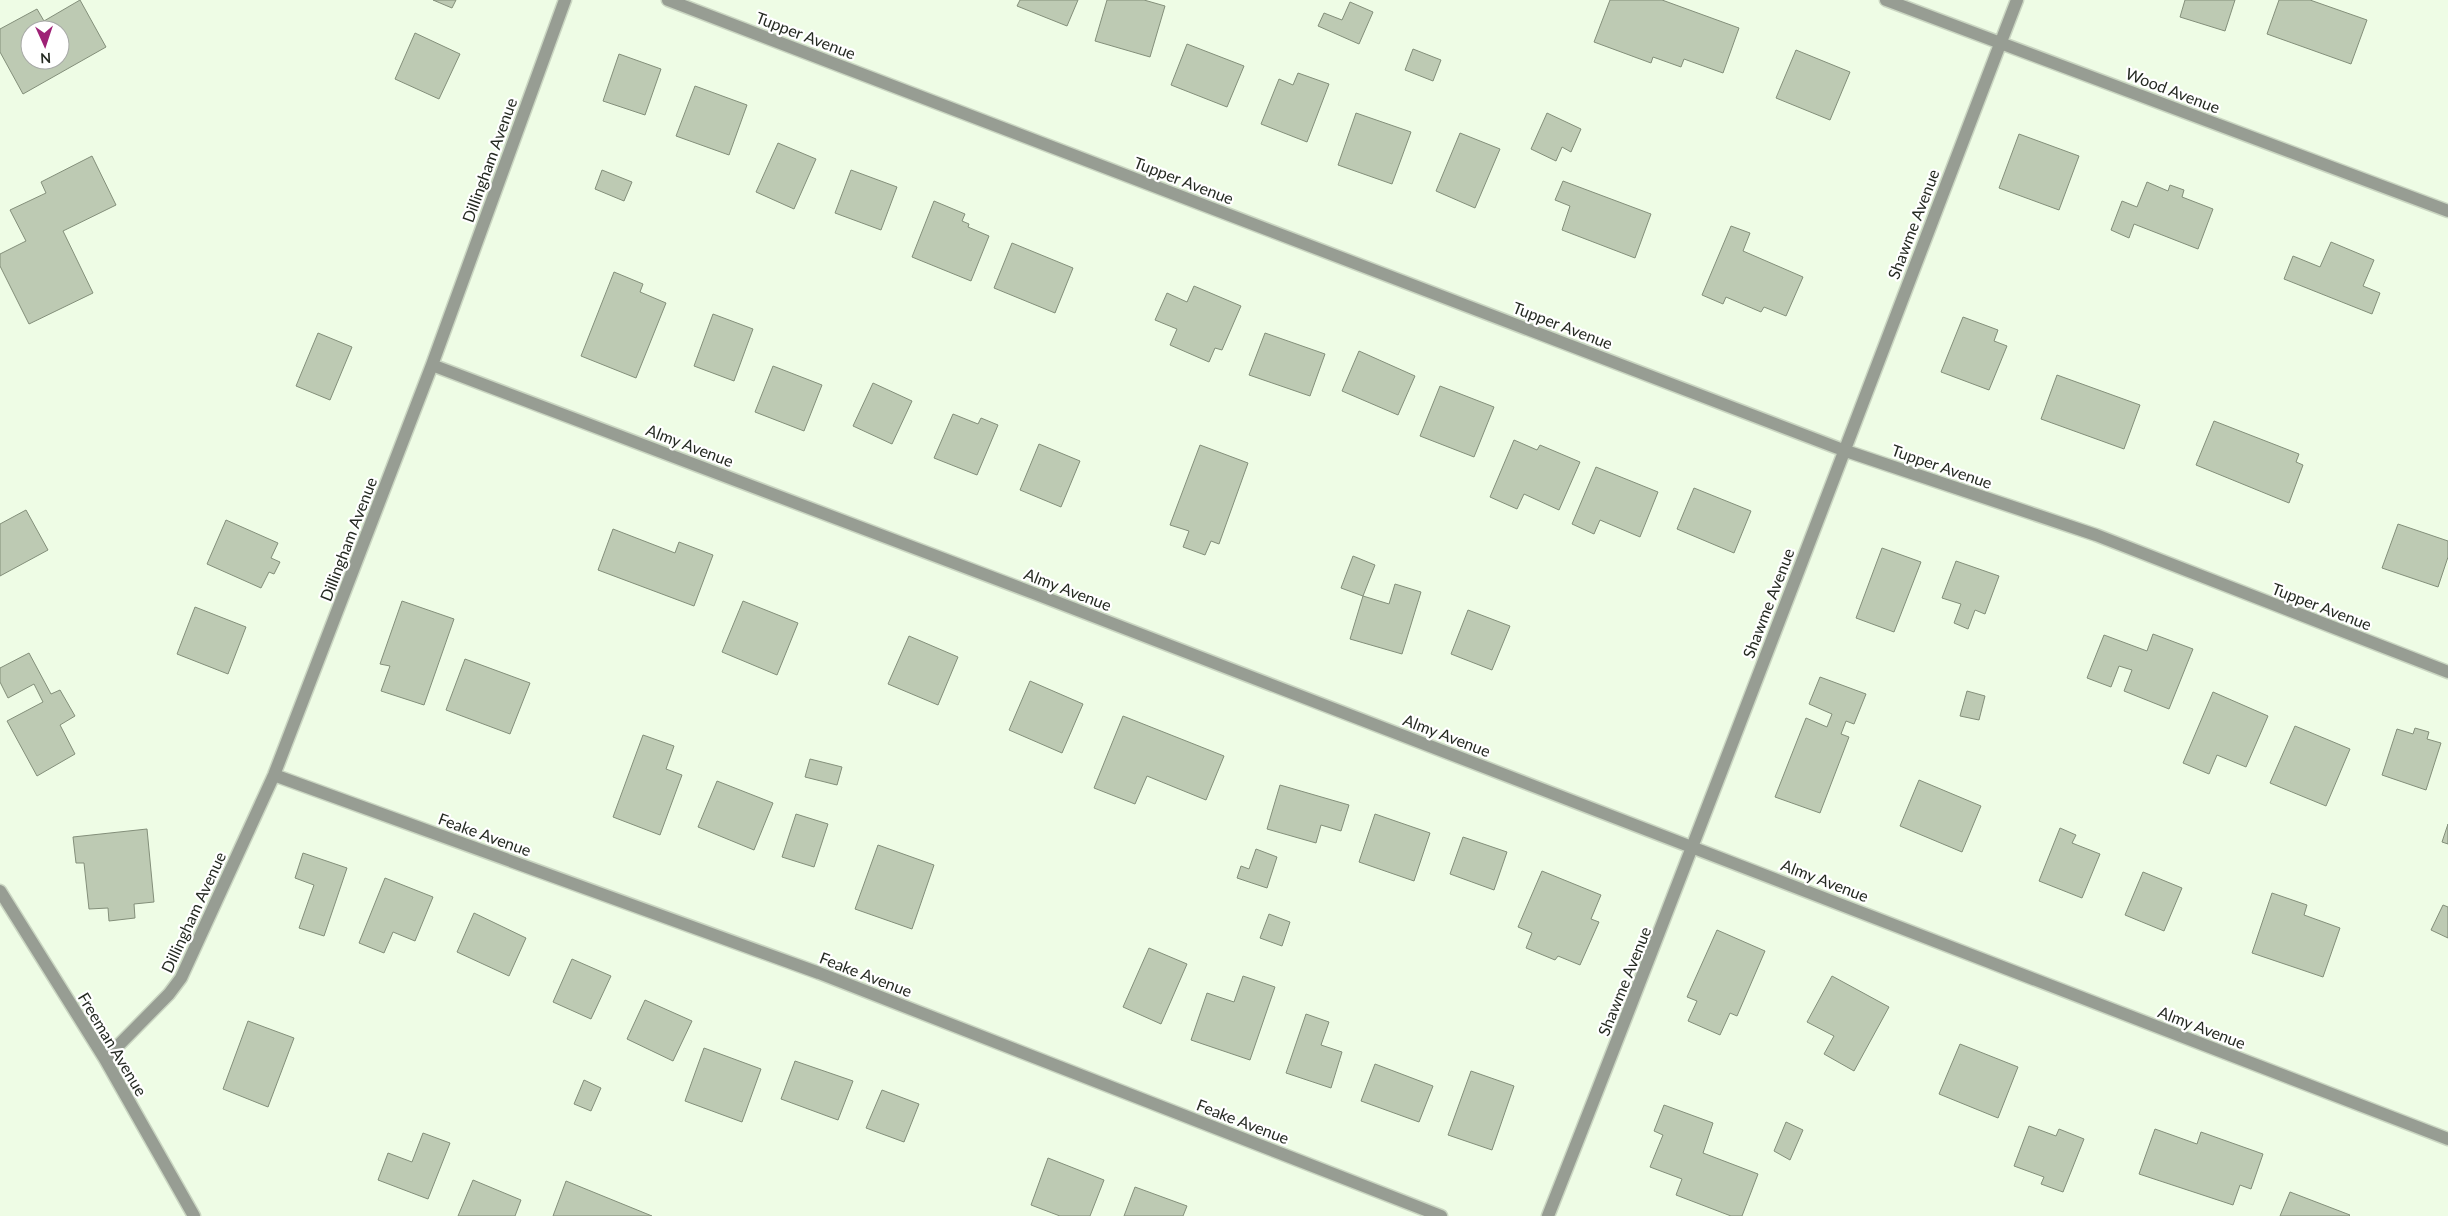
<svg xmlns="http://www.w3.org/2000/svg" width="2448" height="1216" font-family="Lato,sans-serif">
<style>
.building{fill:#bdcab3;stroke:#838f7a;fill-rule:evenodd}
.lines{fill:none;stroke-linecap:round;stroke-linejoin:round}
.minor-casing{stroke:#cad6c2;stroke-width:15}
.minor{stroke:#979d93;stroke-width:12}
.labels{text-anchor:middle;dominant-baseline:central;stroke-width:4.5;stroke-linejoin:round;paint-order:stroke}
.street-label{font-size:16px;fill:#252a22;stroke:#fff}
</style>
<rect width="100%" height="100%" fill="#eefce5"/>
<path class="building" d="M80 0 106 47 23 94 0 52V29L37 9 44 21ZM30 30H60V60H30Z
M433 0H456L452 8Z
M1020 0H1078L1067 26 1017 6Z
M1107 0H1144L1165 6 1150 57 1095 41Z
M1610 0H1662L1739 28 1723 73 1684 59 1681 67 1653 57 1651 63 1594 42Z
M2185 0H2235L2225 31 2180 17Z
M2279 0H2310L2367 20 2351 64 2267 34Z
M1350 2 1373 12 1359 44 1318 26 1324 13 1342 20Z
M415 33 460 54 439 99 395 79Z
M1187 44 1244 66 1227 107 1171 85Z
M1413 49 1441 60 1433 81 1405 70Z
M1796 50 1850 72 1830 120 1776 98Z
M619 54 661 69 645 115 603 101Z
M1298 73 1329 84 1307 142 1261 124 1279 79 1293 85Z
M695 86 747 105 729 155 676 136Z
M1356 113 1411 132 1392 184 1338 165Z
M1547 113 1581 129 1571 152 1562 147 1556 161 1531 149Z
M1460 133 1500 149 1475 208 1436 191Z
M2019 134 2079 156 2059 210 1999 188Z
M778 143 816 159 794 209 756 192Z
M92 156 116 205 63 231 93 293 29 324 0 266V254L26 241 10 210 46 193 41 182Z
M602 170 632 182 624 201 595 189Z
M851 170 897 187 881 230 835 213Z
M1563 181 1651 214 1635 258 1562 230 1570 206 1555 200Z
M2147 182 2168 191 2170 185 2184 190 2182 197 2213 209 2198 249 2134 224 2129 238 2111 230 2122 201 2137 207Z
M934 201 965 214 962 221 969 224 968 227 989 236 971 281 912 257Z
M1731 226 1750 233 1743 251 1803 277 1786 316 1764 307 1761 312 1726 297 1723 304 1702 295Z
M2331 242 2374 260 2363 286 2380 293 2372 314 2284 279 2293 256 2320 267Z
M1012 243 1073 268 1055 313 994 288Z
M614 272 643 284 640 292 666 303 636 378 581 356Z
M1194 286 1241 306 1222 350 1215 348 1209 362 1170 345 1177 329 1155 320 1167 293 1187 302Z
M713 314 753 329 734 381 694 366Z
M1963 317 1998 330 1994 341 2007 346 1989 390 1941 372Z
M318 333 352 347 330 400 296 386Z
M1265 333 1325 354 1310 396 1249 375Z
M1359 351 1415 376 1398 415 1342 391Z
M773 366 822 385 804 431 755 412Z
M2057 375 2140 405 2124 449 2041 419Z
M873 383 912 401 892 444 853 426Z
M1440 386 1494 407 1474 457 1420 436Z
M953 414 978 424 981 418 998 425 977 475 934 458Z
M2214 421 2299 454 2296 462 2303 465 2289 503 2196 465Z
M1514 440 1537 450 1540 445 1580 462 1559 510 1524 494 1517 509 1490 497Z
M1039 444 1080 461 1061 507 1020 490Z
M1200 445 1248 463 1219 544 1211 541 1205 555 1183 547 1189 531 1170 525Z
M1596 467 1658 492 1640 537 1600 520 1594 534 1572 524Z
M1694 488 1751 511 1734 553 1677 529Z
M26 510 48 550 0 576V524Z
M226 520 278 543 271 558 280 562 274 574 269 572 261 588 207 564Z
M2398 524 2448 541V557L2438 587 2382 568Z
M613 529 675 553 679 542 713 555 694 606 598 570Z
M1882 548 1921 562 1894 632 1856 618Z
M1353 556 1375 565 1363 596 1341 588Z
M1956 561 1999 576 1985 614 1975 610 1968 629 1954 623 1961 604 1942 598Z
M1395 584 1421 592 1402 654 1350 639 1363 596 1389 604Z
M402 601 454 619 424 705 381 691 390 666 380 664Z
M743 601 798 623 777 675 722 652Z
M195 607 246 627 228 674 177 654Z
M1468 610 1510 626 1492 670 1451 654Z
M2153 634 2193 649 2169 709 2124 691 2132 670 2119 666 2111 687 2087 678 2104 635 2147 651Z
M909 636 958 657 938 705 888 684Z
M29 653 51 694 60 690 75 716 60 725 75 754 37 776 7 721 43 702 34 684 8 698 0 682V668Z
M465 659 530 683 510 734 446 710Z
M1820 677 1866 694 1854 724 1846 721 1841 734 1849 737 1820 813 1775 797 1806 718 1827 727 1832 714 1809 704Z
M1030 681 1083 704 1062 753 1009 730Z
M1967 691 1985 696 1979 720 1960 716Z
M2213 692 2268 716 2246 767 2217 755 2209 774 2183 763Z
M1123 716 1224 756 1206 800 1147 776 1135 804 1094 788Z
M2295 726 2350 749 2326 806 2270 783Z
M2415 728 2429 732 2427 739 2441 743 2426 790 2382 775 2397 729 2413 734Z
M643 735 674 746 666 769 682 775 660 835 613 817Z
M810 759 842 767 837 785 805 777Z
M1919 780 1981 806 1962 852 1900 826Z
M717 781 773 803 754 850 698 827Z
M1280 785 1349 805 1341 831 1321 825 1316 843 1267 829Z
M796 814 828 824 814 867 782 857Z
M1375 814 1430 833 1414 881 1359 862Z
M2448 824V844L2442 842Z
M2060 828 2076 835 2072 843 2100 854 2082 898 2039 881Z
M147 829 154 902 134 904 135 918 109 921 108 908 89 909 84 863H76L73 837Z
M1463 837 1507 852 1494 890 1450 874Z
M878 845 934 865 912 929 855 909Z
M1256 849 1277 857 1267 888 1237 878 1241 866 1249 869Z
M303 853 347 868 324 936 299 928 314 885 295 878Z
M1542 871 1601 895 1591 919 1599 922 1580 965 1558 956 1555 960 1526 948 1532 933 1518 927Z
M2143 872 2182 888 2164 931 2125 915Z
M385 878 433 897 415 941 393 932 384 953 359 943Z
M2272 893 2307 905 2304 915 2340 928 2323 977 2252 953Z
M2443 905 2448 907V938L2431 930Z
M474 913 526 938 509 976 457 952Z
M1269 914 1290 922 1282 946 1260 938Z
M1717 930 1765 951 1737 1016 1730 1013 1720 1035 1688 1021 1697 1001 1687 997Z
M1149 948 1187 964 1161 1024 1123 1007Z
M572 959 611 976 591 1019 553 1002Z
M1243 976 1275 987 1250 1060 1191 1040 1207 993 1234 1002Z
M1832 976 1889 1007 1854 1071 1824 1054 1834 1036 1807 1022Z
M645 1000 692 1021 673 1061 627 1039Z
M1306 1014 1329 1022 1321 1045 1342 1052 1331 1088 1286 1073Z
M248 1021 294 1038 268 1107 223 1089Z
M1960 1044 2018 1067 1998 1118 1939 1094Z
M704 1048 761 1069 742 1122 685 1101Z
M795 1061 853 1081 838 1120 781 1099Z
M1375 1064 1433 1086 1419 1122 1361 1101Z
M1471 1071 1514 1086 1492 1150 1448 1135Z
M584 1080 601 1088 591 1111 574 1104Z
M882 1090 919 1104 904 1142 866 1128Z
M1664 1105 1713 1123 1703 1153 1758 1174 1742 1216H1731L1676 1195 1682 1179 1650 1167 1663 1135 1654 1131Z
M1786 1122 1803 1130 1790 1160 1774 1151Z
M2029 1126 2056 1136 2059 1129 2084 1139 2063 1192 2041 1184 2044 1177 2014 1166Z
M2155 1129 2197 1144 2201 1132 2263 1154 2251 1189 2240 1185 2233 1205 2139 1174Z
M423 1133 450 1143 428 1199 378 1180 388 1153 412 1162Z
M1048 1158 1104 1180 1090 1216H1060L1031 1205Z
M473 1180 521 1200 515 1216H458Z
M566 1181 652 1216H553Z
M1135 1187 1187 1206 1183 1216H1124Z
M2290 1192 2350 1215 2349 1216H2280Z"/>
<g class="lines">
<g class="minor-casing">
<path id="minor" d="M668 0 1843 450 2096 535 2448 672
M1886 0 2448 211
M432 365 1036 594 2448 1139
M274 775 819 973 1441 1216
M0 891 105 1059 194 1216
M105 1059 169 994 181 978 274 775 432 365 565 0
M1548 1216C1708 812 1861 406 2017 0"/>
</g>
<use href="#minor" class="minor"/>
</g>
<g class="labels">
<g class="street-label">
<text transform="translate(806 35) rotate(21)">Tupper Avenue</text>
<text transform="translate(2173 90) rotate(21)">Wood Avenue</text>
<text transform="translate(489 160) rotate(-70)">Dillingham Avenue</text>
<text transform="translate(1184 180) rotate(21)">Tupper Avenue</text>
<text transform="translate(1913 224) rotate(-69)">Shawme Avenue</text>
<text transform="translate(1563 325) rotate(21)">Tupper Avenue</text>
<text transform="translate(690 445) rotate(21)">Almy Avenue</text>
<text transform="translate(1942 466) rotate(19)">Tupper Avenue</text>
<text transform="translate(348 539) rotate(-69)">Dillingham Avenue</text>
<text transform="translate(1068 589) rotate(21)">Almy Avenue</text>
<text transform="translate(1768 603) rotate(-69)">Shawme Avenue</text>
<text transform="translate(2322 606) rotate(21)">Tupper Avenue</text>
<text transform="translate(1447 735) rotate(21)">Almy Avenue</text>
<text transform="translate(485 834) rotate(20)">Feake Avenue</text>
<text transform="translate(1825 880) rotate(21)">Almy Avenue</text>
<text transform="translate(193 912) rotate(-65)">Dillingham Avenue</text>
<text transform="translate(866 974) rotate(21)">Feake Avenue</text>
<text transform="translate(1624 981) rotate(-68)">Shawme Avenue</text>
<text transform="translate(2202 1027) rotate(21)">Almy Avenue</text>
<text transform="translate(113 1044) rotate(59)">Freeman Avenue</text>
<text transform="translate(1243 1121) rotate(21)">Feake Avenue</text>
</g>
</g>
<g transform="translate(45 45) rotate(177)"><circle r="24" fill="#ffffff" stroke="#a8aaa7"/>
<path d="M0-4L9 19L0 12L-9 19Z" fill="#9e2176"/>
<text y="-8" font-size="14" font-weight="bold" text-anchor="middle" fill="#252a22">N</text>
</g>
</svg>
